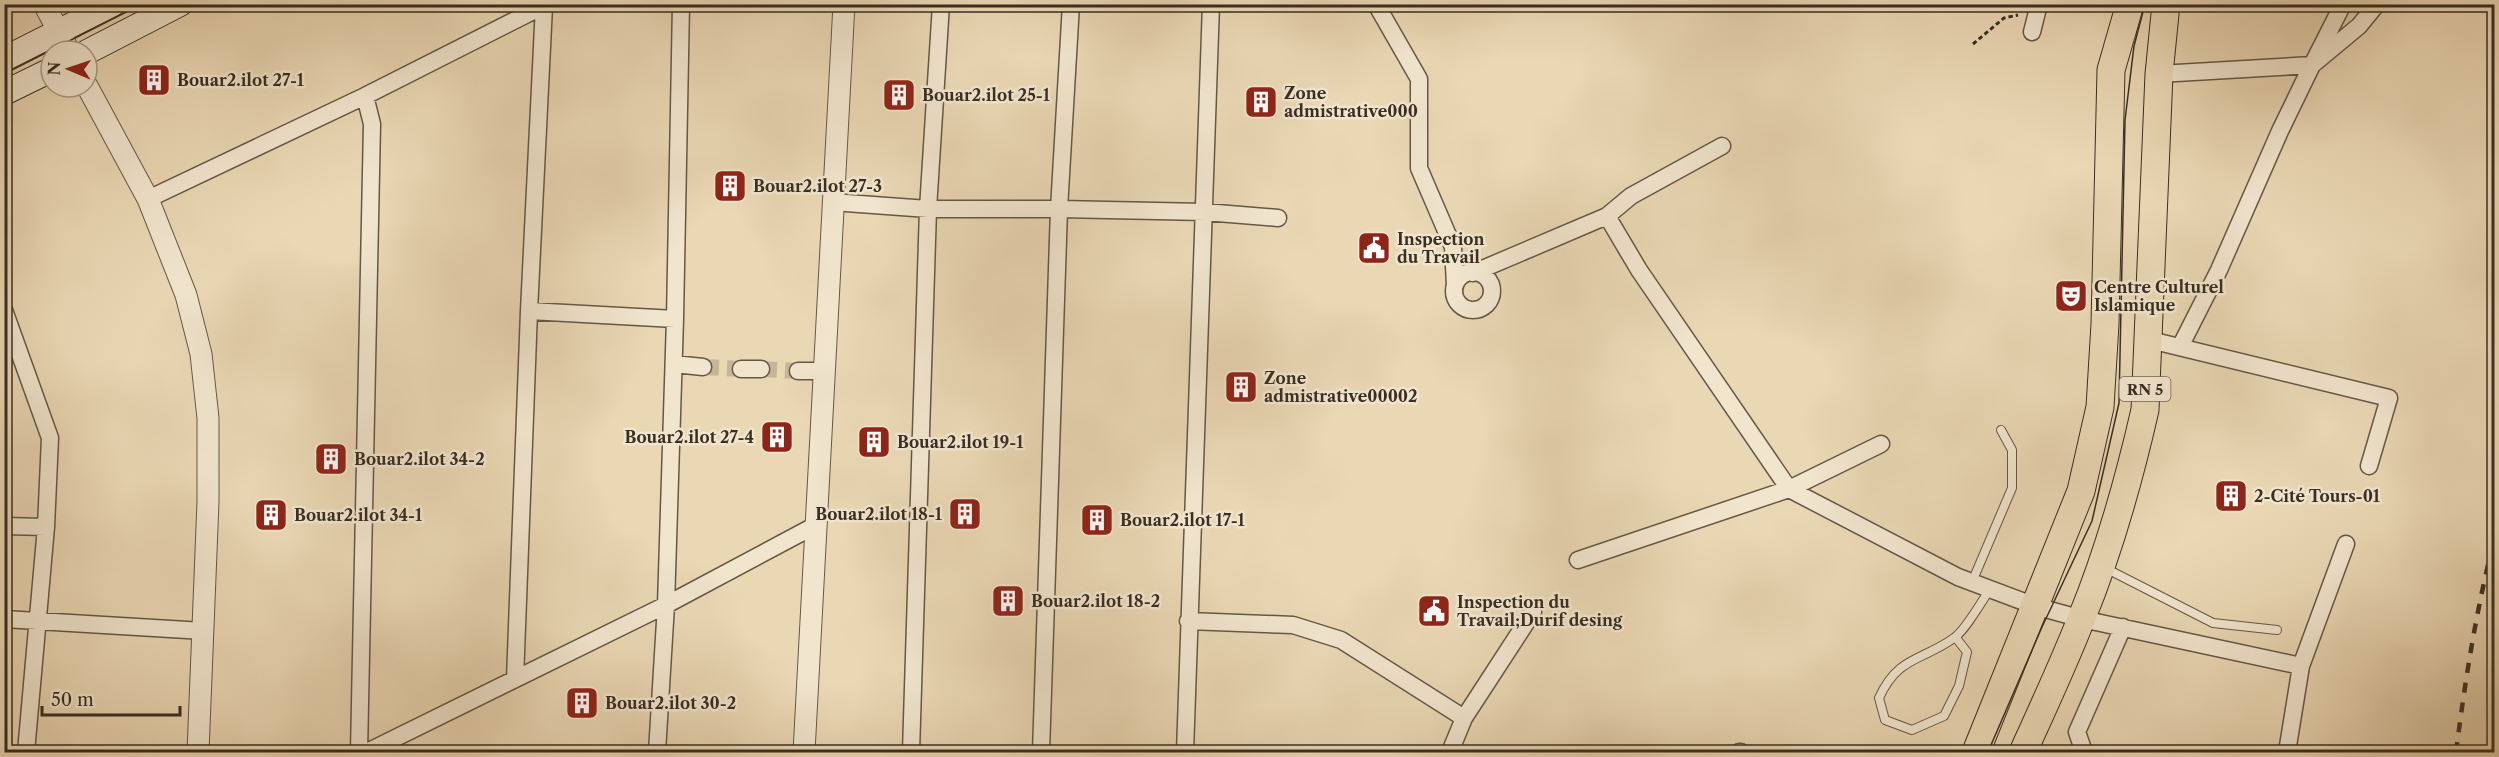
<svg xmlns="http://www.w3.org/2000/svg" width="2499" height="757" font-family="'Libre Caslon Text',serif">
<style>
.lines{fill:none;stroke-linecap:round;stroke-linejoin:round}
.minor-tunnel{stroke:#c6b597;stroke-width:16;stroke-dasharray:16 8;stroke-linecap:butt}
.service-casing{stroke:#645846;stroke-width:10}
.minor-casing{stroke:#645846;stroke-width:19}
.tertiary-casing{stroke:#645846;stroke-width:23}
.secondary-casing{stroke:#382e22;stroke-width:26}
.primary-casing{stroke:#382e22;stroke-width:29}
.path{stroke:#382e22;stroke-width:3;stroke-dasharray:4.5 3;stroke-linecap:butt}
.service{stroke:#f1e5ce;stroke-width:8}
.minor{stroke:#f1e5ce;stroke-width:16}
.tertiary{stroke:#f1e5ce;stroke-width:21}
.secondary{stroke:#f1e5ce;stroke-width:24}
.primary{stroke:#ead7b4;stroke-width:27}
.tram{stroke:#382e22;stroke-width:1.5}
.rail{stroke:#382e22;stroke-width:4.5;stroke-dasharray:10 10;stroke-linecap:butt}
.labels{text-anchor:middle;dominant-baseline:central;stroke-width:5;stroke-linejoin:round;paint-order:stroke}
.shield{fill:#f1e5ce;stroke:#706556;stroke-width:1.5}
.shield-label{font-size:15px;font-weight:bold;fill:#382e22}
.poi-label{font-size:16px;font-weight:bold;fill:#382e22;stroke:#f1e5ce;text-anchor:start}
</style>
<rect width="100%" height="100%" fill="#ead7b4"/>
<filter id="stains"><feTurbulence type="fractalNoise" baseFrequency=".00333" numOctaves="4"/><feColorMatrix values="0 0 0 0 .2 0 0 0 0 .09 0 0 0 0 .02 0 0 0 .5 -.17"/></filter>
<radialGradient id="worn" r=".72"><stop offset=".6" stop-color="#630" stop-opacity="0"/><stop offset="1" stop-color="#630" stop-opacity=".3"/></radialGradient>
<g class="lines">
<path class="minor-tunnel" d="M703 367 741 369
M761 369 798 371"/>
<g class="service-casing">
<path id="service" d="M2105 568 2213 623 2277 630
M1972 582 2012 488V450L2001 430
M1956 638 1967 652 1959 686 1944 716 1912 730 1885 720 1879 698C1898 656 1922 661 1954 638 1965 631 1982 601 1990 589"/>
</g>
<g class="minor-casing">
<path id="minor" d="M1376 4 1419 79V168L1453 247 1455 285
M2032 32 2039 4
M2159 74 2312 65 2343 4
M148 199 365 96 547 4
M832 202 928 209H1059L1205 212 1278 218
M1607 216 1639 270 1789 489 1958 577 2035 606 2082 619 2301 666
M1454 291a19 19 0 1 1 38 0a19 19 0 1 1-38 0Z
M1473 273 1607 216 1631 196 1722 146
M4 310 50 438 46 527 26 752
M529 311 675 319
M2146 339 2389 398 2369 466
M2180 347 2219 270 2280 131 2312 65 2359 26 2377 4
M674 364 703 367
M741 369H761
M798 371H825
M4 526 46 527
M1578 560 1789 489 1881 444
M4 619 204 631
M1188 621 1293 625 1341 640 1464 718
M515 679 529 311 544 6
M359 752 372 124 365 96
M367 752 666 605 816 525
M657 752 666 605 675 319 681 4
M911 752 928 209 941 4
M1041 752 1059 209 1071 4
M1185 752 1211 4
M1450 752 1464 718 1533 612
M1739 752H1741
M2084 752 2077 732 2123 627
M2287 752 2301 666 2346 544"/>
</g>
<g class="tertiary-casing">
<path id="tertiary" d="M44 4 69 51
M87 86 148 199 186 295 201 354 208 418V502L198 752
M804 752 844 4"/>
</g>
<g class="secondary-casing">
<path id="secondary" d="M87 52 180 4
M4 59 113 4
M4 93 51 70"/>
</g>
<g class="primary-casing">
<path id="primary" d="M1976 752 2081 491 2100 407 2105 324 2111 70 2130 4
M2023 752C2043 708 2064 663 2082 617 2109 551 2129 480 2145 410L2159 74 2166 4"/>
</g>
<path class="path" d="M1973 44 2004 18 2018 15"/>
<use href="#service" class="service"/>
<use href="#minor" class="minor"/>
<use href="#tertiary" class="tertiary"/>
<use href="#secondary" class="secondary"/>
<use href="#primary" class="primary"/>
<path class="tram" d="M4 74 142 4
M1988 752 2042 627 2092 521 2119 403 2125 120 2134 46 2145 4"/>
<path class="rail" d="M2456 752C2465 682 2476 610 2494 541"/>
</g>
<defs>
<g id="building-square" transform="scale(1.725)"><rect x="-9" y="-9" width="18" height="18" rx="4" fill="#8f2418" stroke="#f1e5ce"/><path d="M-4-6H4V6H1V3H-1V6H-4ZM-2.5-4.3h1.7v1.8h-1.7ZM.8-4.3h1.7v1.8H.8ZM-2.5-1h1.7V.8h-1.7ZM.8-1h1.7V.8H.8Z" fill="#fff"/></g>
<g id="civic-square" transform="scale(1.725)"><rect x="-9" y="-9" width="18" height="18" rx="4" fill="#8f2418" stroke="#f1e5ce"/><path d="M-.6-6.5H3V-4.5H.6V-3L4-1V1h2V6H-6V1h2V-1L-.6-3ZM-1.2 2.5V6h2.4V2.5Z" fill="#fff"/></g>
<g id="theatre-square" transform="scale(1.725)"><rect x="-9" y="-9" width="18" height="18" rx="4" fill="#8f2418" stroke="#f1e5ce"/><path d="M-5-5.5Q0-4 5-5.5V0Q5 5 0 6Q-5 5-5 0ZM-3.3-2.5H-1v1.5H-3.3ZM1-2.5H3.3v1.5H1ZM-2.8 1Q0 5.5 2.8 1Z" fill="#fff"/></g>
</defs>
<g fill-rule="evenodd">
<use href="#building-square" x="154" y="80"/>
<use href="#building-square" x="899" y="95"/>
<use href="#building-square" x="1261" y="102"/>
<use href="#building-square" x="730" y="186"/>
<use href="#civic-square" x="1374" y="248"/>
<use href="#theatre-square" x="2071" y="296"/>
<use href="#building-square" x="1241" y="387"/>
<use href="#building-square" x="777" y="437"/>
<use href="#building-square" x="874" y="442"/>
<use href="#building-square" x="331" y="459"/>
<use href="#building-square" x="2231" y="496"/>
<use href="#building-square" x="965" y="514"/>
<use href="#building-square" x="271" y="515"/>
<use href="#building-square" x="1097" y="520"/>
<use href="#building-square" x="1008" y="601"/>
<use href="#civic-square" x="1434" y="611"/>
<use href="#building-square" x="582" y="703"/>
</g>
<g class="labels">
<rect class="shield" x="2119.5" y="377" width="51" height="24" rx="4.5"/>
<g class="shield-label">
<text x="2145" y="389">RN 5</text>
</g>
<g class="poi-label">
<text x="177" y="80">Bouar2.ilot 27-1</text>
<text x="1284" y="93">Zone<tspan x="1284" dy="18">admistrative000</tspan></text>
<text x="922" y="95">Bouar2.ilot 25-1</text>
<text x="753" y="186">Bouar2.ilot 27-3</text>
<text x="1397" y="239">Inspection<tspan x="1397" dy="18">du Travail</tspan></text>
<text x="2094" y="287">Centre Culturel<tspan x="2094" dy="18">Islamique</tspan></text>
<text x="1264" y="378">Zone<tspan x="1264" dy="18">admistrative00002</tspan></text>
<text x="754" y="437" text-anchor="end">Bouar2.ilot 27-4</text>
<text x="897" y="442">Bouar2.ilot 19-1</text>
<text x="354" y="459">Bouar2.ilot 34-2</text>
<text x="2254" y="496">2-Cité Tours-01</text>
<text x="942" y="514" text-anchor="end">Bouar2.ilot 18-1</text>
<text x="294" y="515">Bouar2.ilot 34-1</text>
<text x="1120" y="520">Bouar2.ilot 17-1</text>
<text x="1031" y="601">Bouar2.ilot 18-2</text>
<text x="1457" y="602">Inspection du<tspan x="1457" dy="18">Travail;Durif desing</tspan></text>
<text x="605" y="703">Bouar2.ilot 30-2</text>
</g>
</g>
<rect width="2499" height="757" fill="none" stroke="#ead7b4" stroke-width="24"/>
<rect x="6" y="6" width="2487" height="745" fill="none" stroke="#382e22" stroke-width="3"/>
<rect x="12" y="12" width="2475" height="733" fill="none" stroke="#382e22" stroke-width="1.5"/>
<g transform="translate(69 69) rotate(272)"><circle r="28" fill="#f1e5ce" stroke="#a79c89" stroke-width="1.5"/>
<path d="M0-4.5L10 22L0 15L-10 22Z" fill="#8f2418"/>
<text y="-9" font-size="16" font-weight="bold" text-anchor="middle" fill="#382e22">N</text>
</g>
<path d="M42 706v9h138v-9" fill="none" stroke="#382e22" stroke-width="3"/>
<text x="51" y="706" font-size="18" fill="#382e22" stroke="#f1e5ce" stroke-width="4.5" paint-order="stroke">50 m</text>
<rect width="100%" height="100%" filter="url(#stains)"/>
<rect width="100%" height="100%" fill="url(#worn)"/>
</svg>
